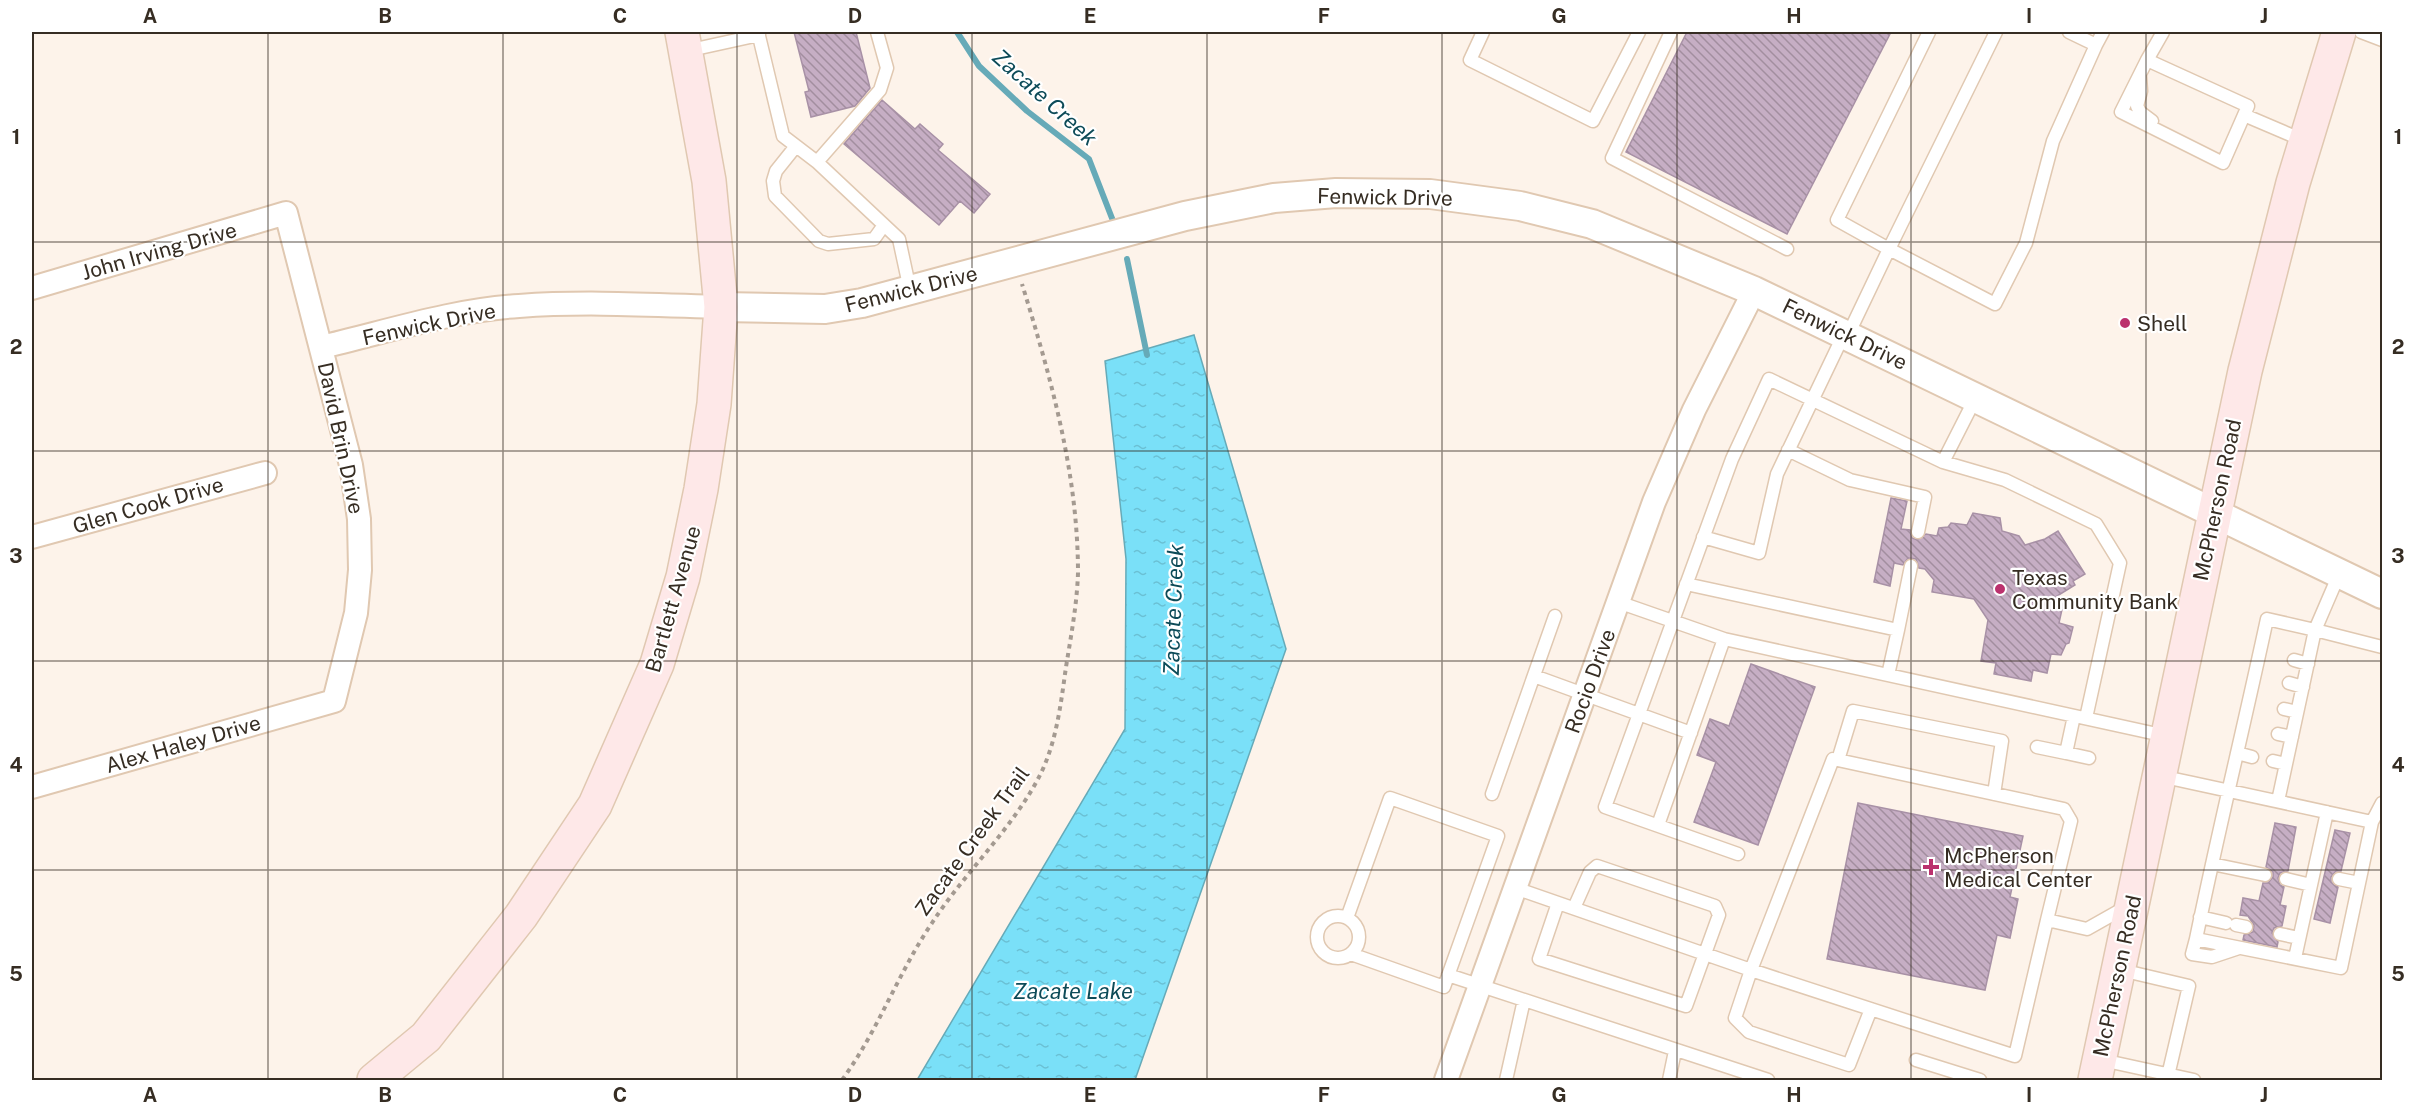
<svg xmlns="http://www.w3.org/2000/svg" width="2414" height="1112" font-family="'Public Sans',sans-serif">
<style>
.water{fill:url(#water-ripples);stroke:#66aab8;stroke-width:1.5}
.lines{fill:none;stroke-linecap:round;stroke-linejoin:round}
.stream{stroke:#66aab8;stroke-width:6}
.building{fill:url(#building-back-hatch);stroke:#a891a6;stroke-width:1.5}
.service-casing{stroke:#e0c8b1;stroke-width:15}
.minor-casing{stroke:#e0c8b1;stroke-width:26}
.tertiary-casing{stroke:#e0c8b1;stroke-width:32}
.secondary-casing{stroke:#e0c8b1;stroke-width:36}
.path{stroke:#a49a91;stroke-width:4;stroke-dasharray:4.5 4.5;stroke-linecap:butt}
.service{stroke:#fff;stroke-width:12}
.minor{stroke:#fff;stroke-width:22}
.tertiary{stroke:#fff;stroke-width:28}
.secondary{stroke:#fee8e8;stroke-width:33}
.grid{fill:none;stroke:#362d23;stroke-width:1.5;stroke-opacity:0.55}
.poi-dot{fill:#bb316e;stroke:#fff;stroke-width:2}
.labels{text-anchor:middle;dominant-baseline:central;stroke-width:4.5;stroke-linejoin:round;paint-order:stroke}
.street-label{font-size:21px;fill:#362d23;stroke:#fff}
.poi-label{font-size:21px;fill:#362d23;stroke:#fff;text-anchor:start}
.water-label{font-size:22px;font-style:italic;fill:#0d4b58;stroke:#fff}
.neatline{fill:none;stroke:#362d23;stroke-width:2}
.grid-label{font-size:20px;text-anchor:middle;font-weight:bold;fill:#362d23}
</style>
<defs>
<pattern id="water-ripples" width="26" height="14" patternUnits="userSpaceOnUse" patternTransform="scale(1.5)"><rect width="26" height="14" fill="#7ae0f8"/><path d="M2 4q2-2 4 0t4 0M15 11q2-2 4 0t4 0" fill="none" stroke="#6ac0d4"/></pattern>
<pattern id="building-back-hatch" width="6" height="6" patternUnits="userSpaceOnUse" patternTransform="scale(1.5)"><rect width="6" height="6" fill="#c6aec4"/><path d="M-1 5l2 2M0 0l6 6M5-1l2 2" fill="none" stroke="#a28e9f"/></pattern>
</defs>
<rect width="100%" height="100%" fill="#fdf3ea"/>
<path class="water" d="M1194 335 1286 649 1135 1080H917L1125 729 1126 559 1105 361Z"/>
<g class="lines">
<path class="stream" d="M957 32 979 66 1027 111 1089 159 1115 226
M1127 259 1147 355"/>
</g>
<path class="building" d="M794 32H856L870 88 855 106 811 117 805 92 809 91Z
M1687 32H1891L1787 234 1626 152Z
M882 100 915 129 920 124 943 144 938 150 990 194 974 213 960 201 939 225 844 144Z
M1891 498 1907 501 1901 529 1910 530 1912 538 1917 540 1926 534 1937 536 1939 528 1948 527 1951 523 1967 525 1973 513 2000 518 2002 531 2019 536 2025 545 2045 539 2058 531 2085 574 2073 581 2075 585 2057 596 2063 605 2059 623 2073 627 2069 643 2066 644 2061 655 2051 654 2047 673 2033 670 2031 681 1994 674 1996 663 1981 661 1988 620 1974 599 1932 592 1934 580 1925 569 1919 568 1916 559 1908 558 1903 565 1894 563 1890 586 1874 582Z
M1751 664 1815 687 1758 845 1694 822 1716 762 1697 755 1710 719 1729 726Z
M1858 803 2023 836 2010 897 2018 899 2010 938 1997 935 1985 990 1827 959Z
M2275 823 2296 827 2288 871 2280 873 2278 878 2280 885 2284 887 2280 905 2286 906 2282 926 2274 928 2272 933 2278 942 2277 947 2243 940 2244 935 2253 932 2254 925 2248 916 2240 915 2243 898 2259 901 2263 883H2268L2273 877V872L2266 867Z
M2335 830 2350 833 2341 871H2336L2331 877V882L2338 887 2330 923 2314 919Z"/>
<g class="lines">
<g class="service-casing">
<path id="service" d="M758 32 783 136 817 162 899 239 910 290
M1483 32 1470 60 1593 121 1639 32
M1671 32 1612 158 1787 249
M1996 32 1889 249 1995 304 2026 243 2053 141 2096 45
M2069 32 2096 45 2103 32
M2361 32 2382 40
M686 51 759 35
M2147 60 2121 112 2223 163 2248 106 2147 60 2163 32
M2140 77 2141 91 2137 106 2140 112 2152 121
M2244 115 2305 141
M796 146 776 171 773 181 775 196 819 241 828 244 874 239 884 225
M817 162 880 90 887 68 877 32
M1848 335 1889 249 1837 220 1929 32
M1788 450 1850 480 1925 497 1918 532
M1943 462 1976 397
M1703 537 1759 553 1777 474 1844 334
M2340 572 2315 630 2382 647
M1686 584 1898 630 1888 675
M1618 602 1724 639 2166 736
M1898 630 1911 566
M2294 660 2308 664
M1534 676 1691 733
M2289 683 2303 687
M2284 709 2297 712
M2278 734 2292 737
M2037 747 2066 753 2074 716
M2066 753 2089 758
M2237 753 2252 757
M1838 760 1853 711 2002 741 1994 794
M2273 761 2286 764
M2160 776C2231 791 2302 807 2372 822L2341 968 2196 939C2218 832 2244 726 2267 619L2315 630 2278 801
M1492 794 1555 616
M2372 822 2382 803
M1658 825 1724 639
M1738 854 1605 807 1732 459 1769 379 1943 462 2005 480 2096 524 2120 563 2086 718
M2212 864 2265 875
M2286 879 2311 885
M2339 879 2359 883
M1515 888 1751 970 1735 1018 1749 1032 1849 1065 1871 1009
M1558 903 1539 959 1686 1006 1719 915 1715 906 1597 866 1590 872 1574 908
M1317 937a21 21 0 1 1 42 0a21 21 0 1 1-42 0Z
M2200 917 2226 923
M1347 918 1390 798 1498 836 1444 987 1351 954
M2047 920 2015 1056 1751 970 1833 759 2064 809 2071 821 2047 920 2087 929 2126 907
M2236 925 2246 927
M2280 934 2299 938
M2196 939 2192 954 2212 957 2239 948
M2295 958 2327 812
M2121 970 2189 986 2167 1080
M1448 975 1768 1080
M1916 1060 1980 1080
M2102 1060 2194 1080
M1506 1080 1524 1000
M1669 1080 1675 1051"/>
</g>
<g class="minor-casing">
<path id="minor" d="M32 288 286 213 351 465 359 519 360 570 356 613 334 701 32 787
M321 347C386 332 452 310 519 306 586 301 654 305 721 307
M32 537 265 473
M1446 1080 1654 502 1694 410 1754 291"/>
</g>
<g class="tertiary-casing">
<path id="tertiary" d="M721 307 825 309 862 303 1185 216 1274 198 1336 193 1430 194 1520 206 1592 224 1754 291 2382 594"/>
</g>
<g class="secondary-casing">
<path id="secondary" d="M374 1080 426 1037 521 916 595 805 657 664 683 577 701 489 714 404 721 307 709 181 682 32
M2095 1080 2245 371 2293 183 2339 32"/>
</g>
<path class="path" d="M842 1080C878 1031 898 973 932 923 965 872 1015 826 1041 773 1057 740 1061 702 1066 667 1071 636 1077 604 1078 573 1078 474 1051 378 1022 284"/>
<use href="#service" class="service"/>
<use href="#minor" class="minor"/>
<use href="#tertiary" class="tertiary"/>
<use href="#secondary" class="secondary"/>
</g>
<path class="grid" d="M268 32V1080M503 32V1080M737 32V1080M972 32V1080M1207 32V1080M1442 32V1080M1677 32V1080M1911 32V1080M2146 32V1080M32 242H2382M32 451H2382M32 661H2382M32 870H2382"/>
<g class="poi-dot">
<circle cx="2125" cy="323" r="6"/>
<circle cx="2000" cy="589" r="6"/>
<path d="M1928 858h6v6h6v6h-6v6h-6v-6h-6v-6h6z"/>
</g>
<g class="labels">
<g class="street-label">
<text transform="translate(1385 197) rotate(1)">Fenwick Drive</text>
<text transform="translate(159 251) rotate(-16)">John Irving Drive</text>
<text transform="translate(911 289) rotate(-14)">Fenwick Drive</text>
<text transform="translate(429 324) rotate(-12)">Fenwick Drive</text>
<text transform="translate(1845 334) rotate(26)">Fenwick Drive</text>
<text transform="translate(341 438) rotate(78)">David Brin Drive</text>
<text transform="translate(2217 500) rotate(-78)">McPherson Road</text>
<text transform="translate(148 505) rotate(-16)">Glen Cook Drive</text>
<text transform="translate(673 599) rotate(-74)">Bartlett Avenue</text>
<text transform="translate(1590 681) rotate(-70)">Rocio Drive</text>
<text transform="translate(183 744) rotate(-16)">Alex Haley Drive</text>
<text transform="translate(972 841) rotate(-54)">Zacate Creek Trail</text>
<text transform="translate(2117 976) rotate(-78)">McPherson Road</text>
</g>
<g class="poi-label">
<text x="2137" y="323">Shell</text>
<text x="2012" y="577">Texas<tspan x="2012" dy="24">Community Bank</tspan></text>
<text x="1944" y="855">McPherson<tspan x="1944" dy="24">Medical Center</tspan></text>
</g>
<g class="water-label">
<text transform="translate(1045 97) rotate(42)">Zacate Creek</text>
<text transform="translate(1173 610) rotate(-88)">Zacate Creek</text>
<text x="1073" y="991">Zacate Lake</text>
</g>
</g>
<rect width="2414" height="1112" fill="none" stroke="#ffffff" stroke-width="66"/>
<rect x="33" y="33" width="2348" height="1046" class="neatline"/>
<g class="grid-label">
<text x="150" y="23">A</text>
<text x="385" y="23">B</text>
<text x="620" y="23">C</text>
<text x="855" y="23">D</text>
<text x="1090" y="23">E</text>
<text x="1324" y="23">F</text>
<text x="1559" y="23">G</text>
<text x="1794" y="23">H</text>
<text x="2029" y="23">I</text>
<text x="2264" y="23">J</text>
<text x="16" y="144">1</text>
<text x="2398" y="144">1</text>
<text x="16" y="354">2</text>
<text x="2398" y="354">2</text>
<text x="16" y="563">3</text>
<text x="2398" y="563">3</text>
<text x="16" y="772">4</text>
<text x="2398" y="772">4</text>
<text x="16" y="981">5</text>
<text x="2398" y="981">5</text>
<text x="150" y="1102">A</text>
<text x="385" y="1102">B</text>
<text x="620" y="1102">C</text>
<text x="855" y="1102">D</text>
<text x="1090" y="1102">E</text>
<text x="1324" y="1102">F</text>
<text x="1559" y="1102">G</text>
<text x="1794" y="1102">H</text>
<text x="2029" y="1102">I</text>
<text x="2264" y="1102">J</text>
</g>
</svg>
